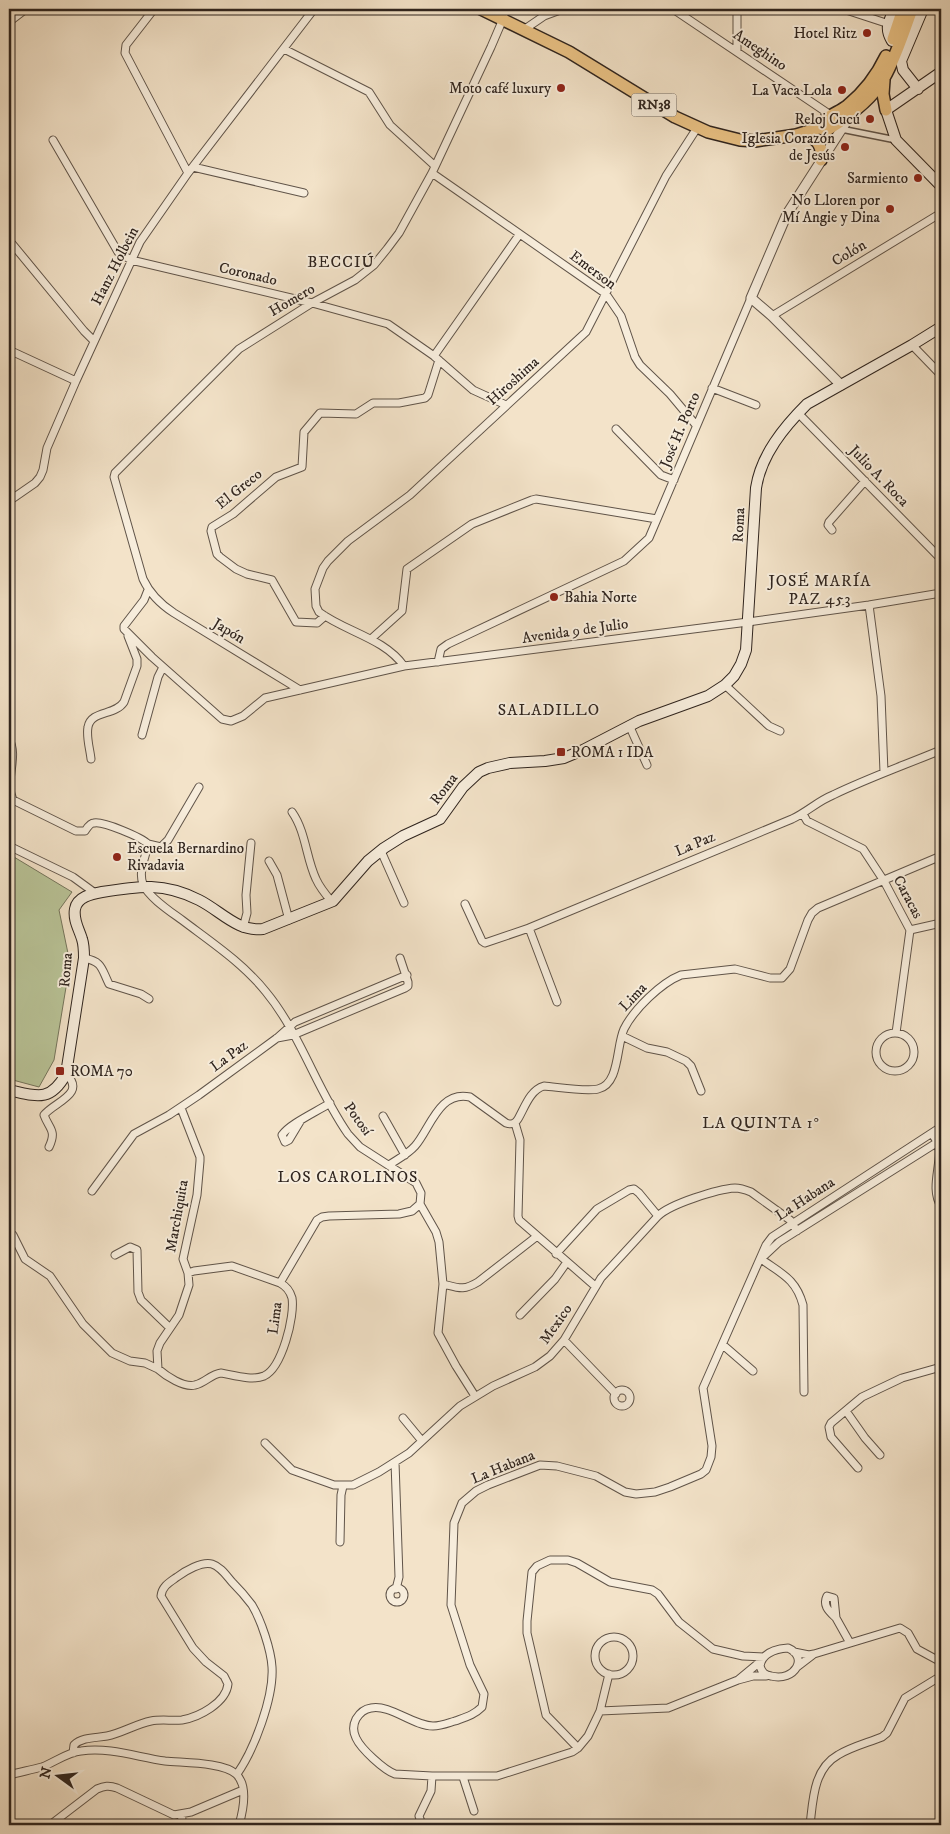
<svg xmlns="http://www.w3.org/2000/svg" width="950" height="1834" font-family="'IM FELL DW Pica',serif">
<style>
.green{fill:#b9c498;stroke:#74745b}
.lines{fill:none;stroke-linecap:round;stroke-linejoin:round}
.pedestrian-casing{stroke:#605449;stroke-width:8}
.minor-casing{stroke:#605449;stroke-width:9}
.tertiary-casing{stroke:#605449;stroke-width:11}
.secondary-casing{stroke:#2f241e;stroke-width:12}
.primary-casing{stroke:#2f241e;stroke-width:14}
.pedestrian{stroke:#f7eddc;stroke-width:5}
.minor{stroke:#f7eddc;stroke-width:7}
.tertiary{stroke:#f7eddc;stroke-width:9}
.secondary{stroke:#f7eddc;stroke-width:10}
.primary{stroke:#eac284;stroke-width:11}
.poi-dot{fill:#8f2418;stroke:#f7eddc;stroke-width:2}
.labels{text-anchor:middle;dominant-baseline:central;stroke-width:4;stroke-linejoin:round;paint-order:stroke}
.shield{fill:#f7eddc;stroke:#6b6057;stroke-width:1}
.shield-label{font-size:14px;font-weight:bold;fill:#2f241e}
.poi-label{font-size:15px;fill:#2f241e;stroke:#f7eddc;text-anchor:end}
.street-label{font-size:15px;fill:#2f241e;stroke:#f7eddc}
.neighbourhood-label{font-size:16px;letter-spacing:1px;fill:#2f241e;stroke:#f7eddc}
</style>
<rect width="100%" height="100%" fill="#f3e3c9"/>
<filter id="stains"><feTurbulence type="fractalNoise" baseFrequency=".004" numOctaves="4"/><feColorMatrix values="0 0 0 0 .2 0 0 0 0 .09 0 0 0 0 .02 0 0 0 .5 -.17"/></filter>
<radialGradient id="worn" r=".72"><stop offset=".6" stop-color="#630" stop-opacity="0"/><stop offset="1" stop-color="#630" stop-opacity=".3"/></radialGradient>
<path class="green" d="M9 854 72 892 59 910 70 963 54 1060 39 1087 9 1079Z"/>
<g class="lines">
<g class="pedestrian-casing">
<path id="pedestrian" d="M841 129 896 140"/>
</g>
<g class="minor-casing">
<path id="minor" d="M154 9 126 45 125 53 188 173
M673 9 832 116
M737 9V51
M843 9 889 24
M9 22 26 9
M525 29 544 16 563 9
M284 49 369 92 390 125 435 166
M53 140 118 252 131 260 312 303 388 324 434 356 473 390 506 405
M193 167 304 193
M432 173 606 294 621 316 635 357 640 365 670 394 696 425
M9 240 84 331 94 341
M772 316 941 213
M912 345 941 375
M9 350 76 381
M434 356 519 235
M712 388 756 405
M798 413 941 559
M616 429 661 475 674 480
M9 501 35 483 40 477 43 470 47 448 76 381 140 242 188 173 314 9
M832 530 828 525 829 522 865 481
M148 590 144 600 124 626V629L152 657 222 719 231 721 243 716 265 698 404 666 748 622 869 605 941 593
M869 605 881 696 884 772
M325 616 317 623 296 622 272 580 247 574 236 569 220 557 217 554 211 531 212 527 233 514 276 477 302 467 304 432 320 413 356 414 373 403H399L425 398 428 395 439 360
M371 639 402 611 407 569 472 524 532 500 536 499 657 519
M438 662 441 649 448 644 624 561 649 538 751 298
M404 666C384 638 346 632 319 612L316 606 315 589 323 568 328 561 348 541 410 495 586 332 666 176 697 128
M725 685 769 726 780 731
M300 690 174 613C160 604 150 594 143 579L114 477 115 473 239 349 312 303 355 280 374 265 387 249 399 233 432 173 491 47 503 19 505 9
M629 725 647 765
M142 735 158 677 163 667
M9 739C19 757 4 781 13 800L76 831H85C87 828 90 823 94 823 103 821 141 837 148 844 146 857 138 871 143 884 148 897 171 912 182 920 211 942 243 963 266 992 300 1033 317 1090 348 1134L360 1147 416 1183 421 1193 420 1204 436 1232 439 1242 443 1284 438 1333 456 1366 475 1396
M91 759C90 749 86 737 88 727 91 710 115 716 124 702L137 666V659L128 636
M292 812C306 832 306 858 316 879 320 888 326 895 332 902
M803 814 807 821 863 849 884 881 910 930 896 1033
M148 844 161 847 168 840 199 787
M9 846 73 877 95 893
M381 851 404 903
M269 861 277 875 289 920
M465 904 482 941 485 943 529 928
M243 928 247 913 246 895 251 843
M910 930 941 923
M84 958C103 962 101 968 109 984L141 994 149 999
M557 1002 529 928 792 819C807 812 818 801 833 795 868 778 905 765 941 750
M876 1052a19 19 0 1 1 38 0a19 19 0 1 1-38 0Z
M622 1036 647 1048 667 1052 686 1061 691 1066 701 1091
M277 1038 293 1035 405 988 408 986V982L400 958
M181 1108 200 1157V1161L197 1195 183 1259 188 1273 189 1285 179 1315 160 1343 157 1351 158 1369C166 1376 184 1388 195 1385 205 1383 211 1374 221 1373 233 1375 252 1381 264 1376 282 1368 295 1316 292 1298 290 1291 286 1286 280 1283L317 1220 322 1217 329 1216 399 1214 412 1211 420 1204
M383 1116 405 1155
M301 1120 289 1140 285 1142 282 1135C289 1124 318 1111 330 1103
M515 1123 520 1140 518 1216 519 1220 595 1286
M932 1134C935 1138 938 1143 939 1148 941 1167 930 1189 941 1206
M49 1147C57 1130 49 1129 44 1115 54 1102 87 1094 66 1074
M389 1165C398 1159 408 1154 415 1146 430 1129 439 1090 470 1097L506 1123C512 1125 515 1124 518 1119 525 1107 530 1090 544 1086 557 1087 586 1092 598 1089 620 1084 616 1046 624 1029 634 1009 661 983 681 975L735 969 770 978H782L790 969 808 920 812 913 818 908 941 856
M92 1191 134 1134 169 1115 199 1095 277 1038 295 1022 407 975
M13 1235 25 1259 50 1276 83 1324 112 1353 130 1361 145 1363 158 1369
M556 1254 597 1209 629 1190 634 1189 639 1193 658 1216
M115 1255 130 1247 137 1250 138 1292 141 1300 170 1328
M763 1257 779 1242 941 1140
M761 1259C782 1274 796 1279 803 1305L804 1392
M188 1273 194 1271 232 1266 280 1283
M443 1284C459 1288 463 1291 478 1282L536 1237
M520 1315 555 1279 567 1262
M564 1340 616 1394
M723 1345 753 1371
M614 1398a8 8 0 1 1 16 0a8 8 0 1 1-16 0Z
M846 1411 865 1438 880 1455
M403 1418 422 1441
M265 1443 292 1470 334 1485H353L379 1472 409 1453 460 1406 493 1386 535 1367 550 1356 564 1340 601 1278 658 1216C670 1204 718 1189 735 1188 741 1188 746 1190 751 1192L790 1220 797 1231
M395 1462 399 1577 396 1589
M858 1468 831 1437 829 1427 831 1423 862 1397 902 1378 941 1367
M340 1542 341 1495 343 1486
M390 1595a7 7 0 1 1 14 0a7 7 0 1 1-14 0Z
M836 1618C830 1612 822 1606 827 1596L834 1598 836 1618 850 1643
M595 1656a19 19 0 1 1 38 0a19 19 0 1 1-38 0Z
M788 1648C809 1657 795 1682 771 1676 765 1675 762 1673 760 1666 762 1653 775 1649 788 1648Z
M794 1652 809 1655 814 1654 797 1667
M814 1654 900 1628 908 1633 917 1649 941 1662
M761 1661 738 1680 753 1676H766
M609 1674 600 1711 588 1736 578 1748 572 1752 497 1776H432L395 1774C384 1770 361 1749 356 1738 353 1732 353 1725 356 1719 359 1714 364 1709 371 1708 390 1704 413 1726 433 1726 441 1726 448 1723 455 1721 466 1717 474 1715 482 1707L484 1694 470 1665 451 1605 454 1523 462 1503 476 1491 488 1485 540 1465 557 1466 596 1476 625 1492 636 1494 655 1492 670 1487 701 1474 706 1470 711 1457 712 1446 703 1388 766 1245 772 1237 941 1127
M600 1711 668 1708 738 1680
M578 1748 546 1715 527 1633V1621L532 1572 537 1566 550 1560H568L577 1563 610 1582 652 1590 658 1594 679 1622 713 1649 743 1656 764 1657
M73 1753 74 1745C82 1737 96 1738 107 1736 122 1733 136 1724 151 1721 161 1719 172 1721 182 1720 199 1717 226 1703 228 1684L224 1676 206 1662 193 1648 161 1596C162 1586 170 1582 177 1577 185 1571 202 1561 212 1564 221 1567 226 1575 232 1582 239 1589 246 1597 252 1605 261 1620 271 1650 272 1667 274 1697 254 1750 237 1774
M9 1775C20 1772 31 1770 42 1767 55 1762 68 1752 81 1751 110 1747 137 1757 165 1761 182 1763 223 1762 236 1774 249 1786 243 1811 239 1825
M463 1777 474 1811
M181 1814 183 1825
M50 1825 97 1789C104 1786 109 1785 117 1788L174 1815 191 1812 243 1790
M410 1825 420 1822
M422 1825 419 1816 431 1791 432 1776
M810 1825C813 1801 813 1769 838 1755 851 1747 867 1743 882 1737L887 1733 905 1698 941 1676"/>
</g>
<g class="tertiary-casing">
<path id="tertiary" d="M841 385 772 316 751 298 787 214 848 119"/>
</g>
<g class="secondary-casing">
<path id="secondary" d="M892 41C884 28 889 22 894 9
M941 72 886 110 896 140 941 186
M918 89 903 70 901 61 923 9
M9 1090C36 1096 50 1103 66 1074L84 958C84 951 84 945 82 939 79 929 73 920 75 909 77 897 91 894 102 892 139 886 164 882 199 900 221 911 237 932 263 929L333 901 368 861 384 848 403 836 440 819 463 787 479 772 488 768 510 763 545 761 564 758 583 750 639 721 708 696 725 685 734 676 741 664 746 650 756 488C761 455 784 427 807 404L912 345 941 327"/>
</g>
<g class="primary-casing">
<path id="primary" d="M481 9 569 52 675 117 708 132 740 140 755 141 796 135 819 128 827 130C848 117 872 100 884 78 896 57 904 31 912 9
M893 39 903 9
M884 80 883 94 886 110
M819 128C823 117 838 113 847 106 863 93 877 75 886 56
M801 135C816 136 823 145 821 160"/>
</g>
<use href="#pedestrian" class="pedestrian"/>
<use href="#minor" class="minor"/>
<use href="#tertiary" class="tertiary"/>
<use href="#secondary" class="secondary"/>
<use href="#primary" class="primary"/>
</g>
<g class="poi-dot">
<circle cx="867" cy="33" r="5"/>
<circle cx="561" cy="88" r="5"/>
<circle cx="842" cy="90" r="5"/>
<circle cx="870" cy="119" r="5"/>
<circle cx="845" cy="147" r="5"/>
<circle cx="918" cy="178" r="5"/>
<circle cx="890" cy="209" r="5"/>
<circle cx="554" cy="597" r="5"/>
<rect x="556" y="747" width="10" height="10" rx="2.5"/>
<circle cx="117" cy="857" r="5"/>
<rect x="55" y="1066" width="10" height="10" rx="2.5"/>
</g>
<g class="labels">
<rect class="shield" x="631.5" y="93.5" width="45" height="23" rx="4"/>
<g class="shield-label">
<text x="654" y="105">RN38</text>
</g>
<g class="poi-label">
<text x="857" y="33">Hotel Ritz</text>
<text x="551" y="88">Moto café luxury</text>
<text x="832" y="90">La Vaca Lola</text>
<text x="860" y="119">Reloj Cucú</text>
<text x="835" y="138">Iglesia Corazón<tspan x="835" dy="17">de Jesús</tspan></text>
<text x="908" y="178">Sarmiento</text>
<text x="880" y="200">No Lloren por<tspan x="880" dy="17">Mí Angie y Dina</tspan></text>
<text x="564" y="597" text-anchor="start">Bahia Norte</text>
<text x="571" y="752" text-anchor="start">ROMA 1 IDA</text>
<text x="127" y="848" text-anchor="start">Escuela Bernardino<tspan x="127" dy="17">Rivadavia</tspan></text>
<text x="70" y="1071" text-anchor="start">ROMA 70</text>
</g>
<g class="street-label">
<text transform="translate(760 50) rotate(34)">Ameghino</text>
<text transform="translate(849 253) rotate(-31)">Colón</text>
<text transform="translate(115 266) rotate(-63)">Hanz Holbein</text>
<text transform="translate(593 270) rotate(37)">Emerson</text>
<text transform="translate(248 274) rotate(13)">Coronado</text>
<text transform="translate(292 300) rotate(-30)">Homero</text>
<text transform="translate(513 381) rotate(-42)">Hiroshima</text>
<text transform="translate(680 430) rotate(-67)">José H. Porto</text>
<text transform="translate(879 476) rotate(46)">Julio A. Roca</text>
<text transform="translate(239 489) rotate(-39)">El Greco</text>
<text transform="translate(739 525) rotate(-87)">Roma</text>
<text transform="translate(229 631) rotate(31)">Japón</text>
<text transform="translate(575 631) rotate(-8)">Avenida 9 de Julio</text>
<text transform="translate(444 789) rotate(-53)">Roma</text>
<text transform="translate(695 844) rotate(-23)">La Paz</text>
<text transform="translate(908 897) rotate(62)">Caracas</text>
<text transform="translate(66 970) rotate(-85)">Roma</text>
<text transform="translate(633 997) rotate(-47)">Lima</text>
<text transform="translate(229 1056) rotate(-36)">La Paz</text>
<text transform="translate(358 1119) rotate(54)">Potosí</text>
<text transform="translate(805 1199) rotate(-33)">La Habana</text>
<text transform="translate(177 1216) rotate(-80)">Marchiquita</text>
<text transform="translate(275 1318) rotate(-82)">Lima</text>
<text transform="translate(556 1324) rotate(-55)">Mexico</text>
<text transform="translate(503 1467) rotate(-22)">La Habana</text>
</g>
<g class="neighbourhood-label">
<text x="341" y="262">BECCIÚ</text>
<text x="820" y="581">JOSÉ MARÍA<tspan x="820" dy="18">PAZ 453</tspan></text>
<text x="549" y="710">SALADILLO</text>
<text x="761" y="1123">LA QUINTA 1°</text>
<text x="348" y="1177">LOS CAROLINOS</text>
</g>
</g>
<rect width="950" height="1834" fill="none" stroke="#f3e3c9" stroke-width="30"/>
<rect x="10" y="10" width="930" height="1814" fill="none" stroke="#2f241e" stroke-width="2.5"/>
<rect x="15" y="15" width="920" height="1804" fill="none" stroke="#2f241e"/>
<g transform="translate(58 1776) rotate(285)" stroke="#f7eddc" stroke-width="4" paint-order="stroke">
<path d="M0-4L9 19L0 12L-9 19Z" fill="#2f241e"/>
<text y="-8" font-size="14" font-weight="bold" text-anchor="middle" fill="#2f241e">N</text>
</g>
<rect width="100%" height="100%" filter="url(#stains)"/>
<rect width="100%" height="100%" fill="url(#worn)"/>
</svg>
